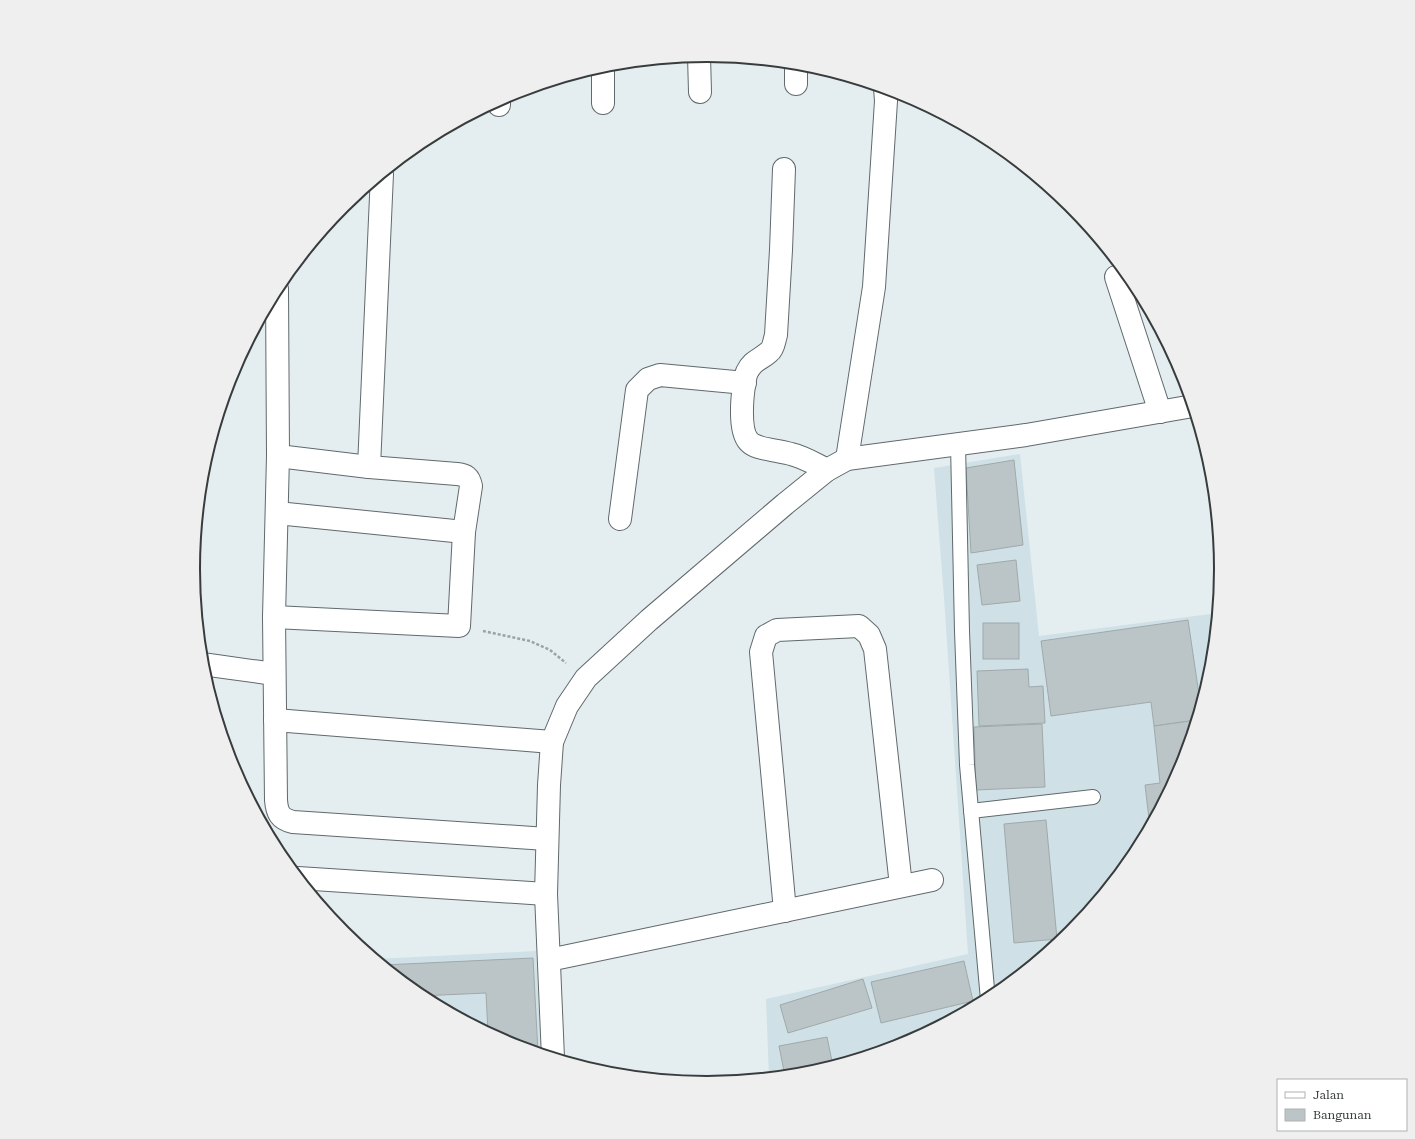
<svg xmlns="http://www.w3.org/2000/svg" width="1415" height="1139" font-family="'Roboto Serif',serif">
  <rect width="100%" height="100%" fill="#e4eef1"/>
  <g fill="#cfe1e6">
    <polygon points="1020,454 1039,636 1218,613 1212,670 1183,767 1135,856 1071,933 993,997 904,1045 808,1074 769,1078 766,999 968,954 944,598 934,468"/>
    <polygon points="536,951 541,1054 510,1045 421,997 375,959"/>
  </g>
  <g fill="#bbc5c7" stroke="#9fa9ab">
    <polygon points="1014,460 1023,545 971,553 966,468"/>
    <polygon points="1016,560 1020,601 982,605 977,565"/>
    <polygon points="1188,620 1201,708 1197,720 1154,726 1151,702 1051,716 1041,641"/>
    <rect x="983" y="623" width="36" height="36"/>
    <polygon points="1028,669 1029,687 1043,686 1045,723 979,726 977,671"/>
    <polygon points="1197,720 1183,767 1150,827 1145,785 1160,783 1154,726"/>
    <polygon points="1042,724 1045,787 976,790 974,727"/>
    <polygon points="1046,820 1057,939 1014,943 1004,824"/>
    <polygon points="533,958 538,1053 510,1045 488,1033 486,993 420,996 383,965"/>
    <polygon points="964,961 973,1001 881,1023 871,982"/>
    <polygon points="863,979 872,1008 788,1033 780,1005"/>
    <polygon points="827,1037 833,1066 808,1074 785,1076 779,1046"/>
  </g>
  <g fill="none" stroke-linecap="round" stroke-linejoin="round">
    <defs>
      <g id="service">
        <polyline points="958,444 962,631 967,765 988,1000"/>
        <polyline points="971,811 1093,797"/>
      </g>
      <g id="minor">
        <polyline points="699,56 700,92"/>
        <polyline points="603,66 603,103"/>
        <polyline points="796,84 796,64"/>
        <polyline points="499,100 499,105"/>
        <path d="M784 169 781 250 776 335C774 341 774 348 769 352 760 360 753 360 747 372 744 379 742 401 742 409 741 454 757 445 791 454 804 457 815 464 827 470"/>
        <polyline points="1116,277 1160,412"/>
        <path d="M277 289 278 456 274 617 276 800C277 813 280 819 293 822L547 839"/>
        <polyline points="847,459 874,287 886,101 885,88"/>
        <polyline points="369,467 382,174"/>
        <polyline points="277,513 464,532"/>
        <polyline points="620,519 637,390 648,379 660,375 745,383"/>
        <path d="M274 617 459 626 464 532 471 486C469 477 466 475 457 474L369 467 278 456"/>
        <polyline points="202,664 274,674"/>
        <polyline points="275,720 552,742"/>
        <polyline points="298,878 546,894"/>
        <polyline points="785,911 761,652 766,636 777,630 859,626 869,635 875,649 901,886"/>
        <polyline points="549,960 932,880"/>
      </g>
      <polyline id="tertiary" points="553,1058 546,894 549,785 552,742 567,706 586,678 649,620 785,504 827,470 847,459 1026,435 1193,406"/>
    </defs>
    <use href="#service" stroke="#60696b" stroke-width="16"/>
    <use href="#minor" stroke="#60696b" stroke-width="24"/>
    <use href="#tertiary" stroke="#60696b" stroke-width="24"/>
    <polyline stroke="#9ba2a4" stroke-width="2.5" stroke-dasharray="3 2" stroke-linecap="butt" points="483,631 530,641 550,650 566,663"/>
    <use href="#service" stroke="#fff" stroke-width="14"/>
    <use href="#minor" stroke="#fff" stroke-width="22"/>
    <use href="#tertiary" stroke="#fff" stroke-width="22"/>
  </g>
  <path d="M0 0H1415V1139H0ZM200 569a507 507 0 1 1 1014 0a507 507 0 1 1-1014 0Z" fill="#efefef" fill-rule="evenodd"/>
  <path fill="none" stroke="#383c3d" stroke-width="2" d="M200 569a507 507 0 1 1 1014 0a507 507 0 1 1-1014 0Z"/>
  <rect x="1277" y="1079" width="130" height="52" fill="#ffffff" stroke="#afb1b1"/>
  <rect x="1285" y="1092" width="20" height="6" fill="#ffffff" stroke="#afb1b1"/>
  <text x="1313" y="1099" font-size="12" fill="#383c3d">Jalan</text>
  <rect x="1285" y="1109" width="20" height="12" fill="#bbc5c7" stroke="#afb1b1"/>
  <text x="1313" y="1119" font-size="12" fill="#383c3d">Bangunan</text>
</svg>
